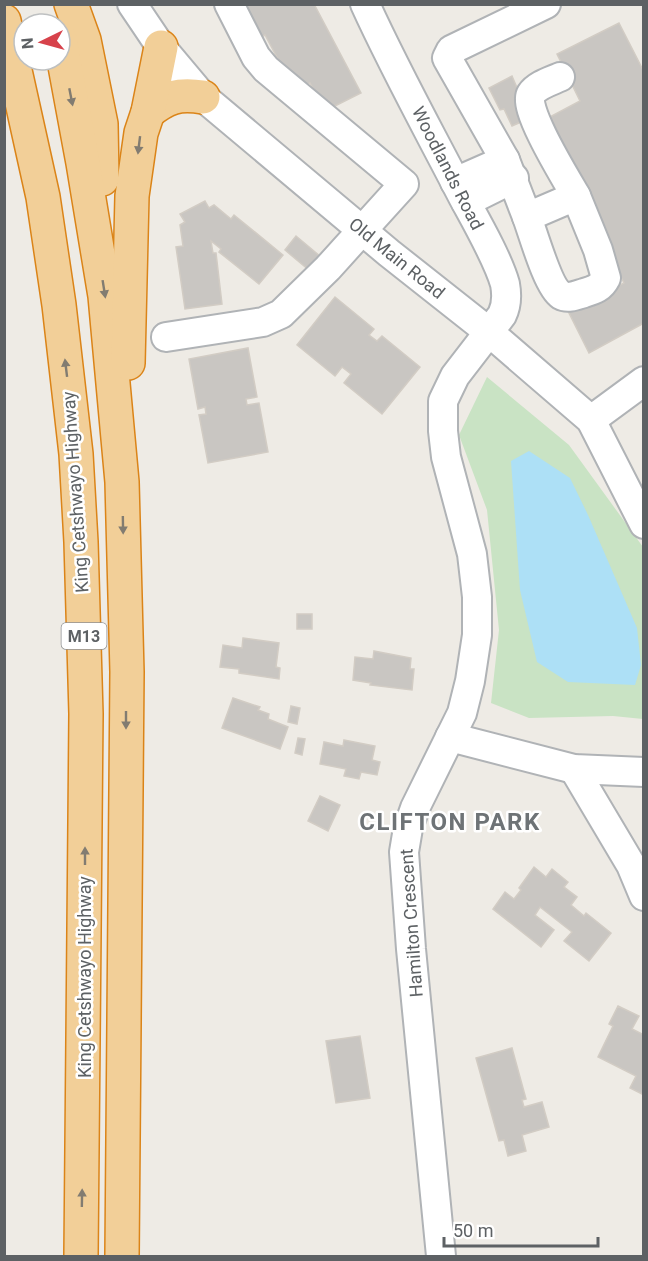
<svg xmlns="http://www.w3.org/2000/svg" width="648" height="1261" font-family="Roboto,sans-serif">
  <rect width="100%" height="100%" fill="#eeebe5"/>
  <polygon fill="#c9e3c4" points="487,377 569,445 643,547 643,719 613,716 529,718 491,703 499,630 487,510 459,435"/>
  <polygon fill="#ade0f6" points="529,451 570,478 588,515 637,628 641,665 635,685 568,682 537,662 520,590 511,461"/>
  <g fill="#c9c6c2" stroke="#d2ccc4" stroke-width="1.5">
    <polygon points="236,4 314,4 361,93 325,111 310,83 295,91 265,35 256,40"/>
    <polygon points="619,23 644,72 644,323 589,353 568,311 624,283 544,120 580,101 557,54"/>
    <polygon points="512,76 530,118 512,126 504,109 500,110 489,88"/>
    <polygon points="205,201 209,208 214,205 231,219 234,215 283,255 259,284 219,252 221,249 211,241 213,253 216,253 222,304 185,309 176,247 183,246 180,225 185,222 180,214"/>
    <polygon points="296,236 321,257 310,271 285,250"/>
    <polygon points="335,297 374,329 369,335 377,341 382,336 420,367 382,414 344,383 351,374 342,367 335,376 297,345"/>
    <polygon points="248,348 257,397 246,399 247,405 259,403 268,452 208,463 199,415 206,414 205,407 198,409 189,359"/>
    <rect x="297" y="614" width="15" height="15"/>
    <polygon points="243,638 279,643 276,667 280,668 279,679 239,673 239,669 220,667 223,645 242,648"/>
    <polygon points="374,651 411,658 410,669 414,669 412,690 370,685 371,683 353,680 355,657 373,659"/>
    <polygon points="233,698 260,707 258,710 269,714 268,719 288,727 280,749 222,728"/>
    <polygon points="291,706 300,708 297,724 288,722"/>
    <polygon points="298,738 305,739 302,755 295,753"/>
    <polygon points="344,740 375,746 372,760 380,762 377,775 361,772 359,779 344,776 346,769 320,764 324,742 343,746"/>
    <polygon points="320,796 340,805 328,831 308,821"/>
    <polygon points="534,867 546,877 552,869 568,882 564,887 577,897 571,905 584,916 586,913 611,933 589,961 564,941 572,932 540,907 535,915 554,930 541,947 493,909 505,892 514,899 521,890 519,888"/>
    <polygon points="618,1006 639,1016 632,1029 644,1035 644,1095 630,1088 636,1076 598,1057 613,1026 609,1024"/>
    <polygon points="360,1036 370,1098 336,1103 326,1041"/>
    <polygon points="512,1048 526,1099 522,1100 524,1107 542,1102 549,1127 522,1135 526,1151 508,1156 504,1140 499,1141 476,1058"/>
  </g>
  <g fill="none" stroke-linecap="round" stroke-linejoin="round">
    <defs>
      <g id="minor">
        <polyline points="132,4 161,47 203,97 389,253 489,332 591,420 644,524"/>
        <path d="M365 4C395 70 430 133 463 197 476 221 498 259 505 284 507 295 507 305 502 315L455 376 443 401V431L446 457 472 554 477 597V635L470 681 462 713 415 808 408 828 404 852 411 949 441 1256"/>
        <path d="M560 77C551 81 537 85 531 94 522 108 567 180 576 196"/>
        <polyline points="455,182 505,160"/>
        <path d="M576 196 598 250 606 278C601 288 594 290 584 293 577 295 568 299 561 295 548 287 533 233 527 217Z"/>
        <polyline points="466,202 514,178"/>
        <polyline points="527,217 505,160 447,58 451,50 546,4"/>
        <polyline points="166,337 263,322 281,314 328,268 404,184 266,69 256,57 229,4"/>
        <polyline points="591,420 644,381"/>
        <polyline points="450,737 574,769 644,772"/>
        <polyline points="574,769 631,865 644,896"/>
      </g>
      <g id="highway">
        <polyline points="71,4 84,40 101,124 102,179"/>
        <polyline points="4,21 43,197 59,305 76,454 81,542 86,714 81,1256"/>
        <polyline points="60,39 83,163 105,296 122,482 127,672 122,1256"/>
        <path d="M148 112C167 97 178 93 203 97"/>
        <polyline points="128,363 132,196 141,133 148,112 161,47"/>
      </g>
    </defs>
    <use href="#minor" stroke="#b0b3b6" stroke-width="32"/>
    <use href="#highway" stroke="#db8418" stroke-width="36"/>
    <use href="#minor" stroke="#fff" stroke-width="28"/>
    <use href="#highway" stroke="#f2cf98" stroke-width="33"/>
  </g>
  <defs><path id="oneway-solid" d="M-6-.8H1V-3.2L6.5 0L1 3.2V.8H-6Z" transform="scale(1.5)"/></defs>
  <g fill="#827c71">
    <use href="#oneway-solid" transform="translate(71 97) rotate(79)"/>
    <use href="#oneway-solid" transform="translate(139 145) rotate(97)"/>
    <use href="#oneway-solid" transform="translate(104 289) rotate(81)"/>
    <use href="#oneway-solid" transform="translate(66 368) rotate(-97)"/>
    <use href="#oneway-solid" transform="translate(123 525) rotate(89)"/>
    <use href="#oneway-solid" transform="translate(126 720) rotate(90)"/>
    <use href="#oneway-solid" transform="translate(85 856) rotate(-90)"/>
    <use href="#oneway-solid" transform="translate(82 1198) rotate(-89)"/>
  </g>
  <g text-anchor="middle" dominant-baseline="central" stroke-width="5" stroke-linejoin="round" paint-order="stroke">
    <rect fill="#fff" stroke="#8e9092" stroke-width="1.5" x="61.5" y="623" width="45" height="26" rx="4.5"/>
    <g font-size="16" font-weight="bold" fill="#5d6164">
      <text x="84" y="636">M13</text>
    </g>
    <g font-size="18" fill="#5d6164" stroke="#fff">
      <text transform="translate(448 168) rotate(63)">Woodlands Road</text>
      <text transform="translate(397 258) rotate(39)">Old Main Road</text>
      <text transform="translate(75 492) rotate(-94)">King Cetshwayo Highway</text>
      <text transform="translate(411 923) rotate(-94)">Hamilton Crescent</text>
      <text transform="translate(84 977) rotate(-90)">King Cetshwayo Highway</text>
    </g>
    <g font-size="24" font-weight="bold" letter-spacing="1.5" fill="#6e7376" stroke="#fff">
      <text x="450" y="822">CLIFTON PARK</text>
    </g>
  </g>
  <rect width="648" height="1261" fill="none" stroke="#5d6164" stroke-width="12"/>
  <g transform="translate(42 42) rotate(265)"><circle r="28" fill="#ffffff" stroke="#bec0c1" stroke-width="1.5"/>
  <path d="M0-4.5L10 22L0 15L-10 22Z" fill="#d7424b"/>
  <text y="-9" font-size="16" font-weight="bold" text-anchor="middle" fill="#5d6164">N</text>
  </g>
  <path d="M444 1237v9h154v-9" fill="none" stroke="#5d6164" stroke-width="3"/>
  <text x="453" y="1237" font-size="18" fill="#5d6164" stroke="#ffffff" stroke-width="4.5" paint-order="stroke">50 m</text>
</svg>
